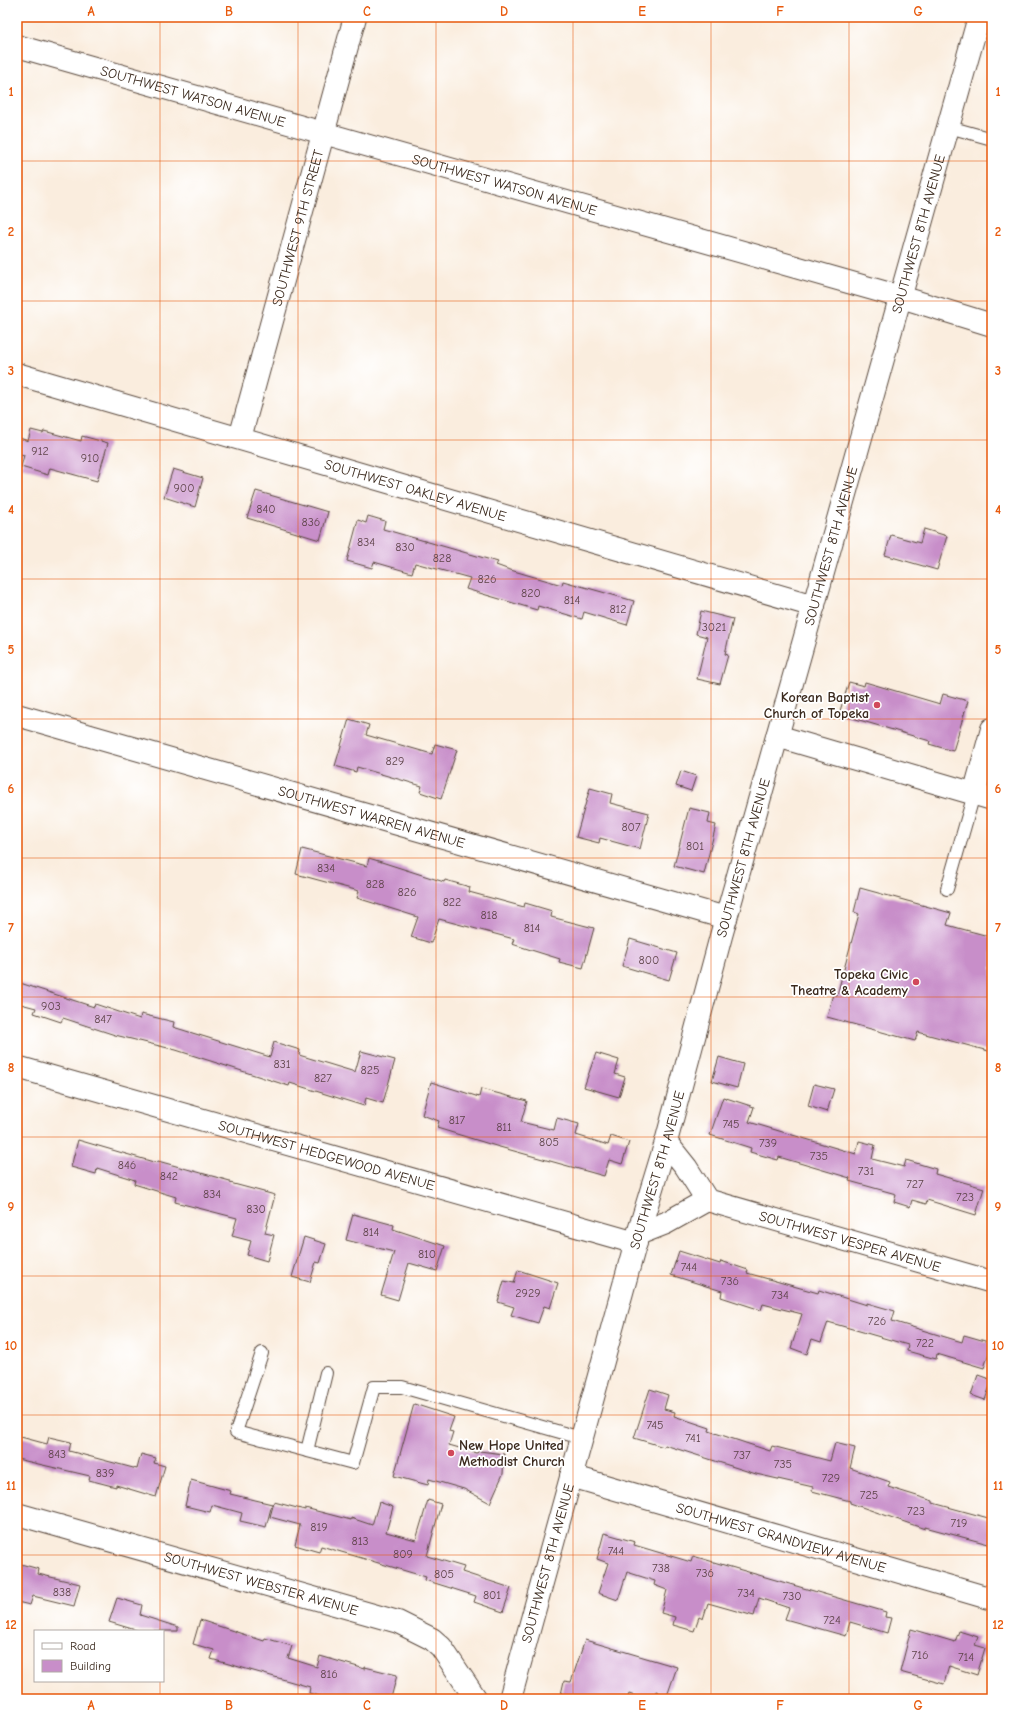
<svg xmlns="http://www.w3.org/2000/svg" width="1009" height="1716" font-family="'Comic Neue',sans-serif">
  <rect width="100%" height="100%" fill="#fff"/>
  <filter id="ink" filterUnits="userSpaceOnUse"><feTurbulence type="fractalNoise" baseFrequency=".025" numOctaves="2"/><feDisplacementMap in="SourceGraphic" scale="8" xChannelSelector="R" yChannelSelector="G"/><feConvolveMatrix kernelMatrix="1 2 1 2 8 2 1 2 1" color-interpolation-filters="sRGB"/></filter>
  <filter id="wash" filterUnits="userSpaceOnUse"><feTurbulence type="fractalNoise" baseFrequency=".012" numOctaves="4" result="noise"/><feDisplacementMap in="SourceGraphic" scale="16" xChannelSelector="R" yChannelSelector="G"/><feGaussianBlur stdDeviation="0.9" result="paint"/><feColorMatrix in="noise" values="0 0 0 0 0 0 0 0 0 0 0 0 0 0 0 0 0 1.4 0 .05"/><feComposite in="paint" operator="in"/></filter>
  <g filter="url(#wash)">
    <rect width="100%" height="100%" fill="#faedde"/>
    <g id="blocks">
      <g fill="#c88ec9">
        <polygon points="31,430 43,433 44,431 81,441 82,436 108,443 97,481 50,468 48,475 21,467 24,455 17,453 17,437 28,441"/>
        <polygon points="173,469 203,478 195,507 164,497"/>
        <polygon points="256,491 328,512 320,540 247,518"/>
        <polygon points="368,516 385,521 383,529 498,562 496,565 507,569 562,585 563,581 634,601 627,625 584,612 582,619 538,606 537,610 466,589 470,578 415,563 412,573 374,562 372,568 347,561 358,520 366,523"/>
        <polygon points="924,529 947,536 937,570 885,555 891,535 920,543"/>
        <polygon points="701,611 733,619 725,654 728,655 720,684 697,679 707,637 696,634"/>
        <polygon points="849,682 864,686 865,682 940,704 943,694 968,701 953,751 929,744 930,741 839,714"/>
        <polygon points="349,719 369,725 366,735 432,754 435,744 457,750 441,799 420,792 422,786 357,767 356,772 335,766"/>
        <polygon points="681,771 696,776 691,791 676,786"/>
        <polygon points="590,788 612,794 610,803 649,813 640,849 600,838 599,843 576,837"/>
        <polygon points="689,808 710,813 708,823 716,825 704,874 674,866"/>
        <polygon points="302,849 367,866 369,858 444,882 445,880 470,887 469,892 524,907 525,903 552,911 551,917 594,928 583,968 559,962 560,959 512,944 514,939 439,919 431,943 411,937 418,917 357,898 359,891 296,874"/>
        <polygon points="860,888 951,913 947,925 992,937 992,1052 918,1032 915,1041 827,1017 833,994 837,995 859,914 854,912"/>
        <polygon points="630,939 677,953 669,980 622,966"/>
        <polygon points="17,982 94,1007 95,1004 140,1019 141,1014 174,1022 173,1027 270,1057 274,1042 300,1050 299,1055 355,1072 361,1051 395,1060 383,1103 366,1098 364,1106 290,1083 289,1086 176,1050 115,1035 63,1018 61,1022 34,1013 36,1008 17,1003"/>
        <polygon points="596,1053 619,1060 615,1074 625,1077 619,1097 584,1087"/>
        <polygon points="719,1057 743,1064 737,1088 712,1081"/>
        <polygon points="431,1082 479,1097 481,1089 527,1101 521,1122 554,1130 557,1118 579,1124 576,1135 608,1145 611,1136 629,1142 622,1164 609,1160 604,1176 496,1146 437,1128 439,1121 422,1115"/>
        <polygon points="814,1084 834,1089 827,1112 808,1106"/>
        <polygon points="723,1097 754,1107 749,1122 856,1154 859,1141 875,1145 872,1159 904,1167 906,1160 936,1169 935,1174 984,1188 976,1215 927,1200 926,1204 912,1200 910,1207 894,1202 896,1194 849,1181 850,1178 779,1157 778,1160 750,1152 751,1148 710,1135"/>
        <polygon points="78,1140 157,1163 158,1161 230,1181 230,1183 275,1195 265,1233 274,1235 267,1261 247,1255 251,1241 232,1236 237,1218 175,1202 176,1197 134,1184 135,1180 97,1168 96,1174 71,1167"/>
        <polygon points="353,1214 394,1225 393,1229 445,1246 437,1271 409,1263 398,1300 381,1295 394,1252 346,1240"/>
        <polygon points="304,1237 326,1244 320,1263 316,1262 310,1282 292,1277"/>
        <polygon points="679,1251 720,1264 721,1261 748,1270 747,1273 818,1293 819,1290 867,1305 867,1303 895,1311 892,1321 962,1342 964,1335 992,1343 984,1368 937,1354 936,1359 907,1351 908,1345 828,1322 821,1342 812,1339 807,1354 791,1348 802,1314 763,1304 761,1310 721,1297 722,1291 671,1275"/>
        <polygon points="518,1270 558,1283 550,1308 544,1306 538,1323 511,1315 514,1307 498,1302 504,1281 514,1283"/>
        <polygon points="978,1375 992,1380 985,1400 971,1395"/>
        <polygon points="650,1389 668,1395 664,1409 675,1412 674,1416 710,1428 709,1431 770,1451 772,1446 830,1461 835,1443 855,1448 850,1468 890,1482 888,1487 933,1501 933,1503 992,1519 992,1545 925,1527 925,1529 850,1503 850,1501 812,1491 813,1487 756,1474 665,1445 664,1447 634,1438"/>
        <polygon points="414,1404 454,1417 449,1431 453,1432 449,1445 477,1453 479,1451 504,1454 503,1474 490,1503 464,1489 429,1479 428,1485 394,1476"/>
        <polygon points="17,1436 47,1444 49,1437 71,1442 69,1451 137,1469 141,1454 156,1458 154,1463 165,1466 156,1497 116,1485 116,1487 89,1480 90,1476 17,1459"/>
        <polygon points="191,1480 231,1491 230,1494 272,1504 266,1527 240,1521 242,1513 212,1505 210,1512 185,1506"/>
        <polygon points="428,1500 441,1504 427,1556 464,1567 462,1572 511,1588 503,1612 474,1602 476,1596 425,1580 426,1577 321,1546 319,1552 295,1545 300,1525 270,1517 274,1502 305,1510 305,1508 351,1520 351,1518 372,1525 379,1502 393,1507 386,1532 416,1540"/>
        <polygon points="604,1533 635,1542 634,1545 691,1562 693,1556 886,1612 885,1617 891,1618 887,1633 850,1622 846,1636 785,1619 789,1608 759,1598 754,1616 708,1603 703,1619 699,1617 694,1631 673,1625 675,1617 661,1613 667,1590 654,1585 655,1581 627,1572 618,1600 598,1593 608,1563 597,1559"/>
        <polygon points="17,1563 39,1569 38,1574 80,1584 74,1606 33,1596 30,1605 17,1602"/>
        <polygon points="117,1598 142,1605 140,1615 178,1627 178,1631 139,1631 109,1622"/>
        <polygon points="200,1620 264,1641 265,1638 292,1646 288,1658 317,1667 320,1656 365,1669 365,1667 397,1675 391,1698 380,1695 378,1699 330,1699 309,1693 310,1687 211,1659 214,1650 193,1644"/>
        <polygon points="911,1629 955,1642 959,1631 978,1637 975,1645 985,1648 977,1675 949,1666 944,1684 900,1672"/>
        <polygon points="585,1640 677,1667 667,1696 656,1691 654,1699 644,1699 629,1694 627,1699 560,1699 564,1681 571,1682"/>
      </g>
    </g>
  </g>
  <g filter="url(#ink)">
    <use href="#blocks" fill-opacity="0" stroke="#58473b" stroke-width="1"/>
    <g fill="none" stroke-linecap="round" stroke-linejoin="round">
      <defs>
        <g id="service">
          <polyline points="949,127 992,139"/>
          <polyline points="947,889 974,794"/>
          <polyline points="262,1353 236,1432 353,1463 374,1387 402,1387 581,1438"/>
          <polyline points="307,1451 326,1373"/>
        </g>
        <g id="minor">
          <path id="s1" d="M17 46 901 297 992 325"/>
          <path id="s2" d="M240 438 355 17"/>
          <path id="s3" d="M17 715 726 918"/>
          <polyline points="777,736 992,799"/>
          <polyline points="974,794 992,729"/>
          <path id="s4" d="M17 1067 636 1243"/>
          <path id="s5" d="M666 1142 686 1167 707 1200 992 1282"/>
          <polyline points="638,1234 666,1223 707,1200"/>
          <path id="s6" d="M571 1476 992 1599"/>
          <path id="s7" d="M17 1514 398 1622 432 1639 441 1647 476 1699"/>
        </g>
        <g id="tertiary">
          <path id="s8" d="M17 374C283 450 548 530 814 606"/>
          <path id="s9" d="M510 1699 638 1234 666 1142 721 936 979 17"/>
        </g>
      </defs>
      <use href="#service" stroke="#58473b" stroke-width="14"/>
      <use href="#minor" stroke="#58473b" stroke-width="24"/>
      <use href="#tertiary" stroke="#58473b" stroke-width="24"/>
      <use href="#service" stroke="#fff" stroke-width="12"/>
      <use href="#minor" stroke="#fff" stroke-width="22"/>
      <use href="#tertiary" stroke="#fff" stroke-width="22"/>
    </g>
  </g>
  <path fill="none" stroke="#e8590c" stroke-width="1" stroke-opacity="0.55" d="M160 17V1631M298 17V1699M436 17V1699M573 17V1699M711 17V1699M849 17V1699M17 161H992M17 301H992M17 440H992M17 579H992M17 719H992M17 858H992M17 997H992M17 1137H992M17 1276H992M17 1415H992M17 1555H992M160 1681V1699"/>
  <g fill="#d1495b" stroke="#fff" stroke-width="1.5">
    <circle cx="877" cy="705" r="4"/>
    <circle cx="916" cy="982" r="4"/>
    <circle cx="451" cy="1453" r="4"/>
  </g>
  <g text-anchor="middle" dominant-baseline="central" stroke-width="3.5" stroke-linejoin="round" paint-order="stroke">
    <g font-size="12" fill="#5e4349">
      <text x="40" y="451">912</text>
      <text x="90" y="458">910</text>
      <text x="184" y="488">900</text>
      <text x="266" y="509">840</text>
      <text x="311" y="522">836</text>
      <text x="366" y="542">834</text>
      <text x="405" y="547">830</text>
      <text x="442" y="558">828</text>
      <text x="487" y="579">826</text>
      <text x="531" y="593">820</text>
      <text x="572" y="600">814</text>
      <text x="618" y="609">812</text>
      <text x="714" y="627">3021</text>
      <text x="395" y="761">829</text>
      <text x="631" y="827">807</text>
      <text x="695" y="846">801</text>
      <text x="326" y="868">834</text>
      <text x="375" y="884">828</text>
      <text x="407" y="892">826</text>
      <text x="452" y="902">822</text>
      <text x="489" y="915">818</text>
      <text x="532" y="928">814</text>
      <text x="649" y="960">800</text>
      <text x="51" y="1006">903</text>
      <text x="103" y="1019">847</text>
      <text x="282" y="1064">831</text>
      <text x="370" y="1070">825</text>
      <text x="323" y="1078">827</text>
      <text x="457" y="1120">817</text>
      <text x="731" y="1124">745</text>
      <text x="504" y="1127">811</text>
      <text x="549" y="1142">805</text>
      <text x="768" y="1143">739</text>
      <text x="819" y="1156">735</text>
      <text x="127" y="1165">846</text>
      <text x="866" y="1171">731</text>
      <text x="169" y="1176">842</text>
      <text x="915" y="1184">727</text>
      <text x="212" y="1194">834</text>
      <text x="965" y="1197">723</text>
      <text x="256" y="1209">830</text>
      <text x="371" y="1232">814</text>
      <text x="427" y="1254">810</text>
      <text x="689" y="1267">744</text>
      <text x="730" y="1281">736</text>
      <text x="528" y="1293">2929</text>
      <text x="780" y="1295">734</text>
      <text x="877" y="1321">726</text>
      <text x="925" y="1343">722</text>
      <text x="655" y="1425">745</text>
      <text x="693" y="1438">741</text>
      <text x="57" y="1454">843</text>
      <text x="742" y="1455">737</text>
      <text x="783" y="1464">735</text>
      <text x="105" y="1473">839</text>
      <text x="831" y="1478">729</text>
      <text x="869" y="1495">725</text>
      <text x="916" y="1511">723</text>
      <text x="959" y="1523">719</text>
      <text x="319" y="1527">819</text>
      <text x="360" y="1541">813</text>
      <text x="616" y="1551">744</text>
      <text x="403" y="1554">809</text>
      <text x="661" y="1568">738</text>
      <text x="705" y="1573">736</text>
      <text x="444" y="1574">805</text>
      <text x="62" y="1592">838</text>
      <text x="746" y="1593">734</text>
      <text x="492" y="1595">801</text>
      <text x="792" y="1596">730</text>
      <text x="832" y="1620">724</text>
      <text x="920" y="1655">716</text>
      <text x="966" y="1657">714</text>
      <text x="329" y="1674">816</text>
    </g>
    <g font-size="14" fill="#3b2a1e" stroke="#fff">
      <text stroke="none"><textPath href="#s1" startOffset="183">SOUTHWEST WATSON AVENUE</textPath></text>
      <text stroke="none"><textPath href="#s1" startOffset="507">SOUTHWEST WATSON AVENUE</textPath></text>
      <text stroke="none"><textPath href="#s2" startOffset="218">SOUTHWEST 9TH STREET</textPath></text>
      <text stroke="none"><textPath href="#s9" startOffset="1521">SOUTHWEST 8TH AVENUE</textPath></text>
      <text stroke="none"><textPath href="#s8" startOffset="415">SOUTHWEST OAKLEY AVENUE</textPath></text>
      <text stroke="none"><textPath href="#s9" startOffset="1197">SOUTHWEST 8TH AVENUE</textPath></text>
      <text stroke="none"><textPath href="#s3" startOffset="369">SOUTHWEST WARREN AVENUE</textPath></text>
      <text stroke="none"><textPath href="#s9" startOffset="873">SOUTHWEST 8TH AVENUE</textPath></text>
      <text stroke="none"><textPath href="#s4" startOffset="322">SOUTHWEST HEDGEWOOD AVENUE</textPath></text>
      <text stroke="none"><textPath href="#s9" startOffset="549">SOUTHWEST 8TH AVENUE</textPath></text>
      <text stroke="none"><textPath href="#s5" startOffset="220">SOUTHWEST VESPER AVENUE</textPath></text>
      <text stroke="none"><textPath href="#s6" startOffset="219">SOUTHWEST GRANDVIEW AVENUE</textPath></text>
      <text stroke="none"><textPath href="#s9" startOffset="141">SOUTHWEST 8TH AVENUE</textPath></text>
      <text stroke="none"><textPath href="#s7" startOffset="254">SOUTHWEST WEBSTER AVENUE</textPath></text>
    </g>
    <g font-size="14" font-weight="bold" fill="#3b2a1e" stroke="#fff" text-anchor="end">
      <text x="869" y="697">Korean Baptist<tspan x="869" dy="16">Church of Topeka</tspan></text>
      <text x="908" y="974">Topeka Civic<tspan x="908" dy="16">Theatre &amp; Academy</tspan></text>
      <text x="459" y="1445" text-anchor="start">New Hope United<tspan x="459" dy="16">Methodist Church</tspan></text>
    </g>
  </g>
  <rect width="1009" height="1716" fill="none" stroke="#fff" stroke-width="44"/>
  <rect x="34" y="1630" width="130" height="52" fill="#ffffff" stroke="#b1aaa5"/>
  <rect x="42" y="1643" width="20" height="6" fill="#ffffff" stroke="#b1aaa5"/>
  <text x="70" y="1650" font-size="12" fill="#3b2a1e">Road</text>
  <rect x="42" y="1660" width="20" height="12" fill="#c88ec9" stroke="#b1aaa5"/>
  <text x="70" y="1670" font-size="12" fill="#3b2a1e">Building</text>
  <rect x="22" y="22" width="965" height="1672" fill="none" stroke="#e8590c" stroke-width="1.5"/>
  <g font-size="13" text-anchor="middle" font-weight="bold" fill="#e8590c">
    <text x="91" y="16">A</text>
    <text x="229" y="16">B</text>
    <text x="367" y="16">C</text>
    <text x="504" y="16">D</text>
    <text x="642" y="16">E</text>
    <text x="780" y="16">F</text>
    <text x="918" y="16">G</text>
    <text x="11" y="96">1</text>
    <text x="998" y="96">1</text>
    <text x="11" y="236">2</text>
    <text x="998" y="236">2</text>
    <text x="11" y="375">3</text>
    <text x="998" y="375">3</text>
    <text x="11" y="514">4</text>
    <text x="998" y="514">4</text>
    <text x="11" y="654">5</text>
    <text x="998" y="654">5</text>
    <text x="11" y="793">6</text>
    <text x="998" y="793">6</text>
    <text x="11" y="932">7</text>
    <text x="998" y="932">7</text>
    <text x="11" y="1072">8</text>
    <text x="998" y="1072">8</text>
    <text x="11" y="1211">9</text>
    <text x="998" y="1211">9</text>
    <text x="11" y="1350">10</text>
    <text x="998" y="1350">10</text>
    <text x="11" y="1490">11</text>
    <text x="998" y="1490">11</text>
    <text x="11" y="1629">12</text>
    <text x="998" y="1629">12</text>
    <text x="91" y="1710">A</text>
    <text x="229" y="1710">B</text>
    <text x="367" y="1710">C</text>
    <text x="504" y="1710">D</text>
    <text x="642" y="1710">E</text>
    <text x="780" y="1710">F</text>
    <text x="918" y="1710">G</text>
  </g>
</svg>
